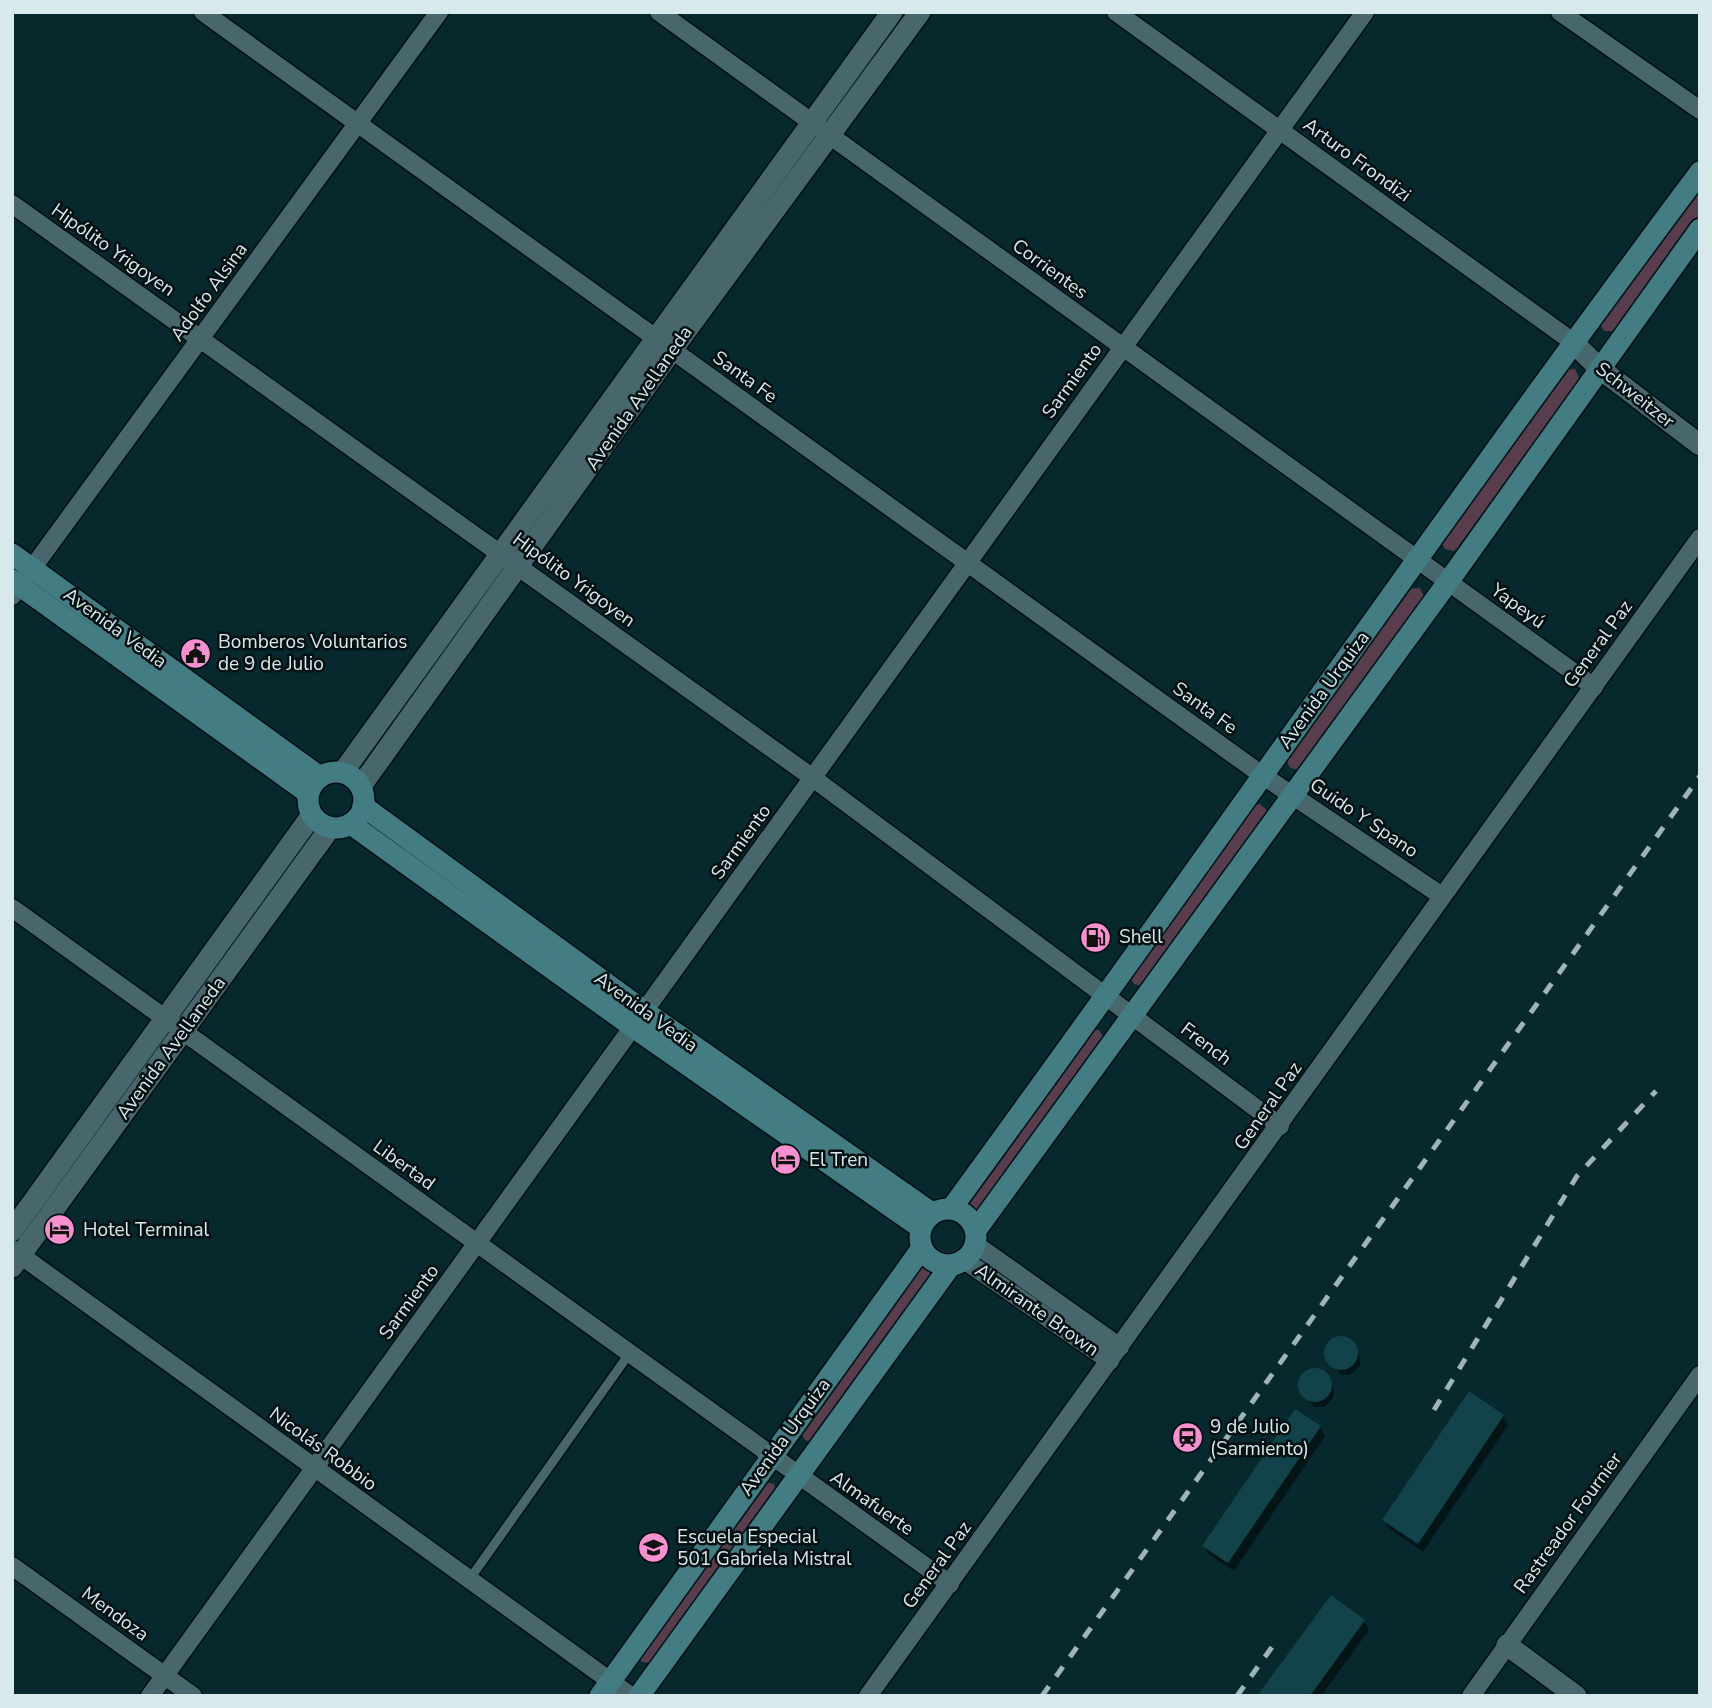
<svg xmlns="http://www.w3.org/2000/svg" width="1712" height="1708" font-family="'Nunito Sans',sans-serif">
  <rect width="100%" height="100%" fill="#07282c"/>
  <g fill="#583d4d">
    <polygon points="1700,185 1700,216 1615,331 1604,331 1600,324"/>
    <polygon points="1575,369 1580,380 1458,547 1454,551 1445,549 1441,541 1565,370"/>
    <polygon points="1420,588 1425,599 1299,770 1290,768 1286,760 1288,755 1411,589"/>
    <polygon points="1260,804 1269,812 1142,986 1134,984 1130,977 1254,805"/>
    <polygon points="1093,1030 1099,1030 1104,1038 978,1212 969,1211 965,1203"/>
    <polygon points="932,1260 939,1265 811,1442 805,1440 801,1433 925,1261"/>
    <polygon points="765,1482 774,1484 776,1490 650,1663 642,1662 638,1657"/>
  </g>
  <g fill="#0007">
    <polygon points="1337,1338 1346,1338 1360,1356 1360,1366 1352,1374 1342,1375 1329,1363 1327,1348"/>
    <polygon points="1310,1371 1320,1371 1334,1388 1333,1398 1326,1406 1315,1407 1302,1395 1300,1380"/>
    <polygon points="1503,1416 1508,1425 1423,1552 1390,1529 1384,1520"/>
    <polygon points="1320,1427 1325,1436 1234,1571 1209,1555 1204,1546"/>
    <polygon points="1364,1621 1369,1630 1321,1696 1259,1696"/>
  </g>
  <g fill="#12434a">
    <circle cx="1341" cy="1353" r="17"/>
    <circle cx="1315" cy="1385" r="17"/>
    <polygon points="1469,1391 1504,1415 1418,1544 1382,1520"/>
    <polygon points="1295,1409 1321,1426 1228,1563 1202,1546"/>
    <polygon points="1331,1595 1365,1620 1310,1696 1257,1696"/>
  </g>
  <g fill="none" stroke-linecap="round" stroke-linejoin="round">
    <defs>
      <polyline id="service" points="469,1580 629,1354"/>
      <g id="minor">
        <polyline points="203,12 1262,775 1442,896"/>
        <polyline points="659,12 1594,687"/>
        <polyline points="1116,12 1573,342"/>
        <polyline points="1560,12 1700,110"/>
        <polyline points="12,204 813,778 1280,1126"/>
        <polyline points="12,596 439,12"/>
        <polyline points="12,908 950,1584"/>
        <polyline points="975,1244 1120,1347"/>
        <polyline points="12,1249 631,1696"/>
        <polyline points="964,1260 1110,1361"/>
        <polyline points="12,1566 193,1696"/>
        <polyline points="150,1696 1365,12"/>
        <polyline points="868,1696 1700,538"/>
        <polyline points="1471,1696 1700,1375"/>
      </g>
      <g id="tertiary">
        <polyline points="1573,342 1599,368 1700,445"/>
        <polyline points="343,772 892,12"/>
        <polyline points="361,786 672,350 920,12"/>
        <polyline points="12,1231 312,815"/>
        <polyline points="12,1267 330,828"/>
        <polyline points="1507,1645 1576,1696"/>
      </g>
      <g id="secondary">
        <polyline points="12,554 320,777"/>
        <polyline points="12,580 308,793"/>
        <circle cx="336" cy="800" r="28"/>
        <polyline points="363,806 644,1011 932,1213"/>
        <polyline points="351,824 633,1027 921,1228"/>
        <circle cx="948" cy="1237" r="28"/>
        <path d="M951 1209C1203 865 1444 514 1700 172"/>
        <polyline points="976,1230 1448,582 1700,229"/>
        <polyline points="600,1696 922,1248"/>
        <polyline points="639,1696 951,1265"/>
      </g>
    </defs>
    <use href="#service" stroke="#001013" stroke-width="12"/>
    <use href="#minor" stroke="#001013" stroke-width="21"/>
    <use href="#tertiary" stroke="#001013" stroke-width="24"/>
    <use href="#secondary" stroke="#001013" stroke-width="24"/>
    <use href="#service" stroke="#47676c" stroke-width="9"/>
    <use href="#minor" stroke="#47676c" stroke-width="18"/>
    <use href="#tertiary" stroke="#47676c" stroke-width="21"/>
    <use href="#secondary" stroke="#447c84" stroke-width="21"/>
    <g stroke="#9eb4b7" stroke-width="5" stroke-dasharray="12 12" stroke-linecap="butt">
      <polyline points="1434,1410 1577,1176 1656,1091"/>
      <polyline points="1042,1696 1700,776"/>
      <polyline points="1237,1696 1277,1640"/>
    </g>
  </g>
  <defs>
    <symbol id="civic-disc" viewBox="-11 -11 22 22"><circle r="9.5" fill="#f690cf" stroke="#030f11"/><path d="M-.6-6.5H3V-4.5H.6V-3L4-1V1h2V6H-6V1h2V-1L-.6-3ZM-1.2 2.5V6h2.4V2.5Z" fill="#111"/></symbol>
    <symbol id="fuel-disc" viewBox="-11 -11 22 22"><circle r="9.5" fill="#f690cf" stroke="#030f11"/><path d="M-5.5-6h7V0h2V4h1.3V-2.5L3-4.5l.8-.8L6-3V5H2.5V1h-1V6h-7ZM-4.2-4.7v3.2H.2V-4.7Z" fill="#111"/></symbol>
    <symbol id="hotel-disc" viewBox="-11 -11 22 22"><circle r="9.5" fill="#f690cf" stroke="#030f11"/><path d="M-6-4.5h1.5V1H6V5H4.5V3h-9V5H-6ZM-4 0a1.8 1.8 0 1 1 3.6 0ZM.5 0V-2.5h3Q6-2.5 6 0Z" fill="#111"/></symbol>
    <symbol id="station-disc" viewBox="-11 -11 22 22"><circle r="9.5" fill="#f690cf" stroke="#030f11"/><path d="M-3-6H3Q5-6 5-4V2Q5 4 3 4L4.5 6H3L1.5 4h-3L-3 6H-4.5L-3 4Q-5 4-5 2V-4Q-5-6-3-6ZM-3.5-4v3h7v-3ZM-3.5 1v1.5H-2V1ZM2 1v1.5H3.5V1Z" fill="#111"/></symbol>
    <symbol id="school-disc" viewBox="-11 -11 22 22"><circle r="9.5" fill="#f690cf" stroke="#030f11"/><path d="M0-5L7-2L0 1L-7-2ZM-4 1L0 2.5L4 1V4Q0 6-4 4Z" fill="#111"/></symbol>
  </defs>
  <g fill-rule="evenodd">
    <use href="#civic-disc" x="178" y="636" width="35" height="35"/>
    <use href="#fuel-disc" x="1078" y="920" width="35" height="35"/>
    <use href="#hotel-disc" x="768" y="1142" width="35" height="35"/>
    <use href="#hotel-disc" x="42" y="1212" width="35" height="35"/>
    <use href="#station-disc" x="1170" y="1420" width="35" height="35"/>
    <use href="#school-disc" x="636" y="1530" width="35" height="35"/>
  </g>
  <g text-anchor="middle" dominant-baseline="central" stroke-width="5" stroke-linejoin="round" paint-order="stroke">
    <g font-size="19" fill="#d8e9ec" stroke="#030f11">
      <text transform="translate(1357 160) rotate(36)">Arturo Frondizi</text>
      <text transform="translate(113 250) rotate(35)">Hipólito Yrigoyen</text>
      <text transform="translate(1050 269) rotate(36)">Corrientes</text>
      <text transform="translate(209 292) rotate(-54)">Adolfo Alsina</text>
      <text transform="translate(745 377) rotate(36)">Santa Fe</text>
      <text transform="translate(1072 381) rotate(-54)">Sarmiento</text>
      <text transform="translate(1635 395) rotate(38)">Schweitzer</text>
      <text transform="translate(639 398) rotate(-55)">Avenida Avellaneda</text>
      <text transform="translate(574 580) rotate(36)">Hipólito Yrigoyen</text>
      <text transform="translate(1518 606) rotate(36)">Yapeyú</text>
      <text transform="translate(115 628) rotate(36)">Avenida Vedia</text>
      <text transform="translate(1598 644) rotate(-54)">General Paz</text>
      <text transform="translate(1324 690) rotate(-54)">Avenida Urquiza</text>
      <text transform="translate(1205 708) rotate(36)">Santa Fe</text>
      <text transform="translate(1364 818) rotate(34)">Guido Y Spano</text>
      <text transform="translate(741 842) rotate(-54)">Sarmiento</text>
      <text transform="translate(646 1012) rotate(36)">Avenida Vedia</text>
      <text transform="translate(1206 1044) rotate(37)">French</text>
      <text transform="translate(171 1048) rotate(-54)">Avenida Avellaneda</text>
      <text transform="translate(1268 1106) rotate(-55)">General Paz</text>
      <text transform="translate(404 1165) rotate(36)">Libertad</text>
      <text transform="translate(409 1302) rotate(-54)">Sarmiento</text>
      <text transform="translate(1037 1310) rotate(35)">Almirante Brown</text>
      <text transform="translate(785 1437) rotate(-54)">Avenida Urquiza</text>
      <text transform="translate(323 1449) rotate(36)">Nicolás Robbio</text>
      <text transform="translate(872 1503) rotate(35)">Almafuerte</text>
      <text transform="translate(1568 1523) rotate(-54)">Rastreador Fournier</text>
      <text transform="translate(937 1565) rotate(-54)">General Paz</text>
      <text transform="translate(115 1614) rotate(36)">Mendoza</text>
    </g>
    <g font-size="19" fill="#d8e9ec" stroke="#030f11" text-anchor="start">
      <text x="218" y="642">Bomberos Voluntarios<tspan x="218" dy="22">de 9 de Julio</tspan></text>
      <text x="1119" y="937">Shell</text>
      <text x="809" y="1160">El Tren</text>
      <text x="83" y="1230">Hotel Terminal</text>
      <text x="1210" y="1427">9 de Julio<tspan x="1210" dy="22">(Sarmiento)</tspan></text>
      <text x="677" y="1537">Escuela Especial<tspan x="677" dy="22">501 Gabriela Mistral</tspan></text>
    </g>
  </g>
  <rect width="1712" height="1708" fill="none" stroke="#d8e9ec" stroke-width="28"/>
</svg>
